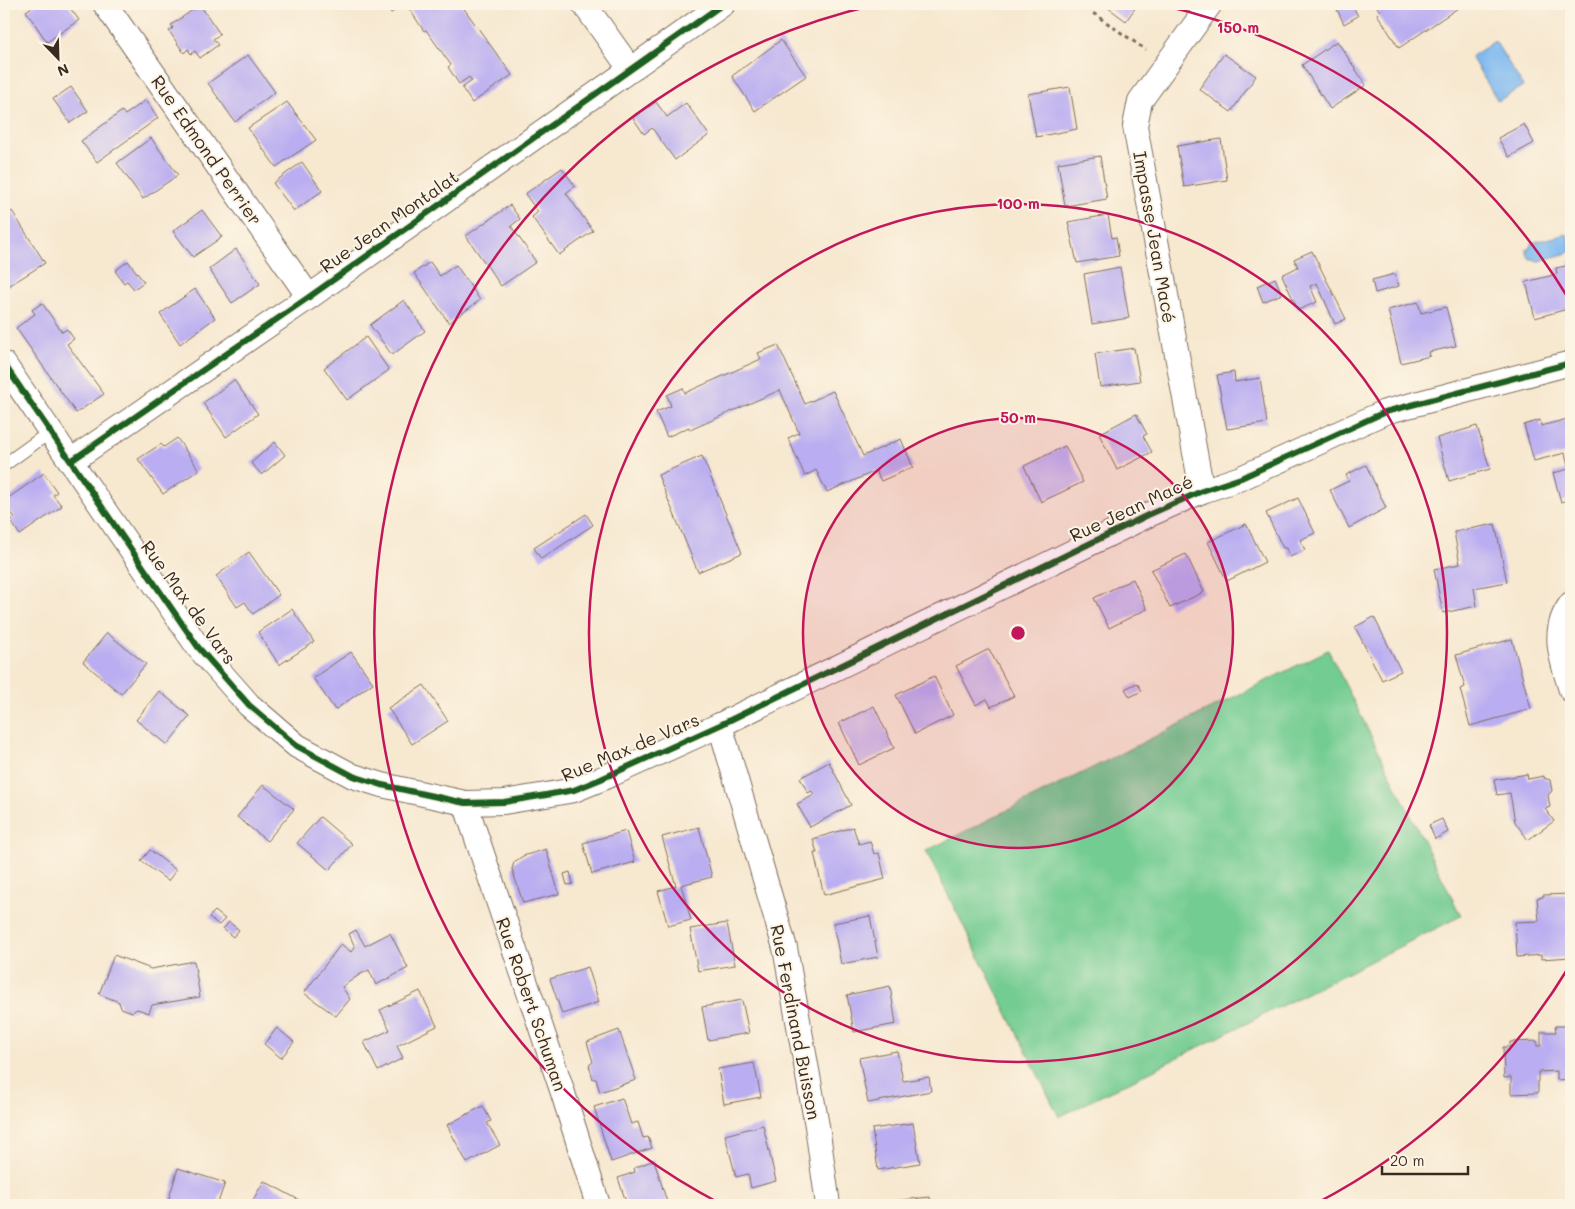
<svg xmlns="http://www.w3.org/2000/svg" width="1575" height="1209" font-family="Mali,sans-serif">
  <rect width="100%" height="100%" fill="#fcf5e5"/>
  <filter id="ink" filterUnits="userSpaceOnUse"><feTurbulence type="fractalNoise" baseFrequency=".02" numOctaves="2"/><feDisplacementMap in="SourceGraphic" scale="10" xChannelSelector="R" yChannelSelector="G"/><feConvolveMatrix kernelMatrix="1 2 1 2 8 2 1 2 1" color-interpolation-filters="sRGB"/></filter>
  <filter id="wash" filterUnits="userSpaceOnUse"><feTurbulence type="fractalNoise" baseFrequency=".0096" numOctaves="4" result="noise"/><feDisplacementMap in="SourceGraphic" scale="20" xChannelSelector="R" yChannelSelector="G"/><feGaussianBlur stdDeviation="1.12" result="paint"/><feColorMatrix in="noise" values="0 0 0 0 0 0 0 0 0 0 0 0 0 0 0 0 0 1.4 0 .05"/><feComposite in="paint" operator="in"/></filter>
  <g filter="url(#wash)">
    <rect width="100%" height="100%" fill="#f7e8d0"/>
    <polygon fill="#73cc92" stroke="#577b58" points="1328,650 1461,916 1059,1117 926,851"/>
    <g fill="#7fb9f0" stroke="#5d7287">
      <polygon points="1495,41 1523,86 1498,101 1471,57"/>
      <polygon points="1567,234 1571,252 1536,262 1535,259 1530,259 1527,253 1527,249 1531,246 1531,243"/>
    </g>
    <g id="blocks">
      <g fill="#baadf1">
        <polygon points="36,4 67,4 79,20 47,42 26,11"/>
        <polygon points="384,4 405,4 391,13"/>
        <polygon points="406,4 457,4 459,7 462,6 512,75 472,103 462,88 472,81 469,77 459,84 448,67 451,65 426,30 424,31"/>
        <polygon points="1103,4 1138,4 1126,21"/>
        <polygon points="1339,4 1352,4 1358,16 1344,24 1335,5"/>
        <polygon points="1375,4 1464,4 1399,48 1377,14 1380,11"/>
        <polygon points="200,5 220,34 213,39 218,45 200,58 195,51 191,54 188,49 184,53 169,31 173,28 171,25"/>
        <polygon points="781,40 806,76 755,111 732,76"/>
        <polygon points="1337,41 1366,85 1330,109 1302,65"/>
        <polygon points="1224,54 1256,76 1231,112 1199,89"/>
        <polygon points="248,55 275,92 235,122 208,83"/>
        <polygon points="71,87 88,111 70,123 53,99"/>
        <polygon points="1070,87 1077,129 1036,137 1028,94"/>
        <polygon points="146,100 158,118 97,162 81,141 122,111 125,115"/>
        <polygon points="287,102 316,140 276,167 248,128"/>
        <polygon points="656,102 667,117 686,103 709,135 675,160 652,128 644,134 633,118"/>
        <polygon points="1524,124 1534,143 1509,157 1498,138"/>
        <polygon points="151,138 178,175 143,199 117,163"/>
        <polygon points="1221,139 1227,180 1184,187 1177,146"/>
        <polygon points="1100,156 1107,199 1065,206 1058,163"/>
        <polygon points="302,162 322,191 294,211 273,183"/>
        <polygon points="562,168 575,186 566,193 593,231 559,255 532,217 538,212 525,194"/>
        <polygon points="510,205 520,219 511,226 536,262 501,286 466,236"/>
        <polygon points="202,210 222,237 193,257 173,231"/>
        <polygon points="12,211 45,263 4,289 4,217"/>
        <polygon points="1108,215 1112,238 1116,237 1119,256 1077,263 1068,222"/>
        <polygon points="236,249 260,284 232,303 209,269"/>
        <polygon points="1312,251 1346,319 1335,324 1317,283 1310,286 1317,302 1298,310 1282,275 1298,267 1294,259"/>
        <polygon points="1569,260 1571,260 1571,308 1535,318 1526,282 1557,274 1556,268 1570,265"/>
        <polygon points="128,261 144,282 134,289 127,281 124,283 115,271"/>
        <polygon points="430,262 440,276 456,265 480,300 449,323 414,273"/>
        <polygon points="1120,267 1129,318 1092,324 1084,274"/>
        <polygon points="1395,274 1399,286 1375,293 1372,280"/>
        <polygon points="1275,278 1282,294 1263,302 1257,286"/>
        <polygon points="195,289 215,318 180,344 160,314"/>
        <polygon points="404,300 425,331 392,355 370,325"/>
        <polygon points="1418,302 1421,313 1446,307 1456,346 1429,352 1430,356 1401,363 1388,310"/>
        <polygon points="42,303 62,332 67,329 74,339 67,344 104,394 76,413 16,328 35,314 32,310"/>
        <polygon points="366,337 389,370 347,400 324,368"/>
        <polygon points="778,345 805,404 833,391 863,456 901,439 913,467 881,481 876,471 827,492 816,470 805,476 788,438 799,433 780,390 690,430 689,427 667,437 656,412 671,406 667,395 683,388 685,393 761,359 758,353"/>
        <polygon points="1134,348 1140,381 1100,387 1095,354"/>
        <polygon points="1234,372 1235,382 1260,378 1267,423 1227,429 1217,375"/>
        <polygon points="234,380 258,414 226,437 203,403"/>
        <polygon points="1136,414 1147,434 1143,436 1152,452 1117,470 1099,434"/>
        <polygon points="1571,418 1571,499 1561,502 1553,473 1569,469 1565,453 1534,461 1524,425 1540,420 1541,426"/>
        <polygon points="1477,426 1490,469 1449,481 1437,438"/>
        <polygon points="177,438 199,470 163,494 138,459 161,444 164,447"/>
        <polygon points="275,442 285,455 262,475 251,463"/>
        <polygon points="1065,446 1083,482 1041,502 1024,466"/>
        <polygon points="702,456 742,553 698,572 658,475"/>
        <polygon points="1366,465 1386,508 1349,528 1330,490 1349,481 1346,475"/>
        <polygon points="44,473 57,492 53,495 62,506 20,535 10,520 15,518 4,501"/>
        <polygon points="1298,498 1315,533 1300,540 1305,550 1290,557 1286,548 1283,548 1266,513"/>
        <polygon points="586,514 593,525 541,559 534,548"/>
        <polygon points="1246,524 1265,562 1227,581 1208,542"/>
        <polygon points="1495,524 1507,582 1474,588 1477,606 1443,613 1434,569 1460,564 1454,532"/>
        <polygon points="249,552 279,595 253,614 245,602 237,607 216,576"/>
        <polygon points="1186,554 1204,592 1170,608 1151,570"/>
        <polygon points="1133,579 1147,609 1109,628 1094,598"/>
        <polygon points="292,609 314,642 279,665 258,632"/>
        <polygon points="1374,617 1401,671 1382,680 1355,627"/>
        <polygon points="107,633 146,664 121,694 83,662"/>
        <polygon points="1512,639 1531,709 1470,726 1460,689 1465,687 1456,655"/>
        <polygon points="989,649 1014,696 991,707 987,699 976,705 956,666"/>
        <polygon points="351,652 373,683 335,710 313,678"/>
        <polygon points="934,676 953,715 915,734 896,695"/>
        <polygon points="1137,683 1142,691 1130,697 1125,689"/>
        <polygon points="424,685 448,721 412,744 388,708"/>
        <polygon points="159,691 190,716 167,745 136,720"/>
        <polygon points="874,706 894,748 859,765 839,723"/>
        <polygon points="829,762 851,805 810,827 797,804 814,795 812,791 808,793 800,778"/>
        <polygon points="1527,774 1528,779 1544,776 1544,778 1550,780 1552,791 1548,795 1550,807 1545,809 1554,821 1528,840 1515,822 1510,793 1497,795 1494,780"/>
        <polygon points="263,785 294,809 267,841 237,817"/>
        <polygon points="320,817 352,844 329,870 297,843"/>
        <polygon points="1442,819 1448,832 1435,839 1429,825"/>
        <polygon points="699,827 712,877 681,885 691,920 668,926 658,891 676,886 662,837"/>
        <polygon points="853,827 859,844 870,841 874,854 879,853 885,879 824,895 814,853 817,853 813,839"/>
        <polygon points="626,831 635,862 592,874 583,843"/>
        <polygon points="546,849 559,894 523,903 512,869 514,862 523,856"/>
        <polygon points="150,850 176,870 168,881 141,861"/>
        <polygon points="570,872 573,884 567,885 564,874"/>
        <polygon points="1571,894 1571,957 1541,959 1541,955 1517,957 1515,922 1539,921 1537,898 1543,897 1543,895"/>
        <polygon points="215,911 225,919 219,925 209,917"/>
        <polygon points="870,916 878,957 841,964 833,923"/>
        <polygon points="229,922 239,930 233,937 223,929"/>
        <polygon points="727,923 735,965 698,971 690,929"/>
        <polygon points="356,930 365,946 390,933 408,968 376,985 369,970 359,975 342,987 350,999 336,1016 304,993 341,944 351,952 355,947 349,934"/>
        <polygon points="114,955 151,969 194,961 200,997 152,1005 149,1013 137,1009 132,1012 121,1008 119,1002 99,994"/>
        <polygon points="588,967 599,1002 562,1014 550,979"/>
        <polygon points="890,986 896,1024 854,1032 847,995"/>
        <polygon points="420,991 437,1026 397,1046 403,1058 378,1071 364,1042 390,1030 380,1010"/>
        <polygon points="742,1000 749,1033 708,1040 702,1007"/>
        <polygon points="1555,1026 1571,1026 1571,1079 1557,1080 1557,1071 1538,1072 1538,1093 1511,1094 1511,1077 1504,1078 1503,1047 1510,1047 1510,1042 1537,1041 1537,1046 1541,1046 1541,1032 1556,1032"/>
        <polygon points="277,1028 294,1042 281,1058 264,1044"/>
        <polygon points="619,1030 636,1080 600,1092 596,1079 593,1079 589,1065 593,1062 587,1042"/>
        <polygon points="897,1051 903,1081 929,1077 931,1091 868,1103 859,1058"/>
        <polygon points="754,1063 761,1097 724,1104 718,1069"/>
        <polygon points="622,1098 631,1124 638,1122 643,1138 648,1137 652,1148 611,1162 594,1107"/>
        <polygon points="483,1106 491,1121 487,1123 500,1145 467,1163 447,1125"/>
        <polygon points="913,1123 920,1163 878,1170 872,1129"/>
        <polygon points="763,1125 776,1181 751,1188 748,1174 736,1177 725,1135"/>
        <polygon points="654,1160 667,1202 657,1205 627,1205 618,1178 635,1172 634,1168"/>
        <polygon points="178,1168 225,1183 217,1205 167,1205"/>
        <polygon points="264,1181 301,1201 298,1205 250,1205"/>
        <polygon points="930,1197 931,1205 884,1205 884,1202"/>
      </g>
    </g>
  </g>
  <g filter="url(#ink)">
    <use href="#blocks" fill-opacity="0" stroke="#7d6c5c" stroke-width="1"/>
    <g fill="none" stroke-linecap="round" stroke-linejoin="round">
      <defs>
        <polyline id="service" points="4,465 50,432"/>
        <g id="minor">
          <polyline points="105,4 309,297"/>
          <polyline points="584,4 631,70"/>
          <polyline points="4,364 198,647 249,705 297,746 353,776 382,785 465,803 504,802 546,795 574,790 601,779 720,725 1148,515 1202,491 1241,478 1385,412 1571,363"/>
          <polyline points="71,461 309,297 723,4"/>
          <polyline points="1202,491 1135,126 1140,101 1210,4"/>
          <path d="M1571 604C1550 631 1562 660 1571 690"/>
          <polyline points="720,725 785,948 817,1126 828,1205"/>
          <polyline points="465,803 562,1090 598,1205"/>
        </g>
      </defs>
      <use href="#service" stroke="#7d6c5c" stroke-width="14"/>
      <use href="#minor" stroke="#7d6c5c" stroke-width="26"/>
      <polyline stroke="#7d6c5c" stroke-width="3" stroke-dasharray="4 4" stroke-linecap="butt" points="1080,4 1146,50"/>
      <use href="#service" stroke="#fff" stroke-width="12"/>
      <use href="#minor" stroke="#fff" stroke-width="24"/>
      <defs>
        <g id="cycleway">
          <polyline points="4,364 198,647 249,705 297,746 353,776 382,785 465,803 504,802 546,795 574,790 601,779 720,725 1148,515 1202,491 1241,478 1385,412 1571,363"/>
          <polyline points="71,461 309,297 723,4"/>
        </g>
      </defs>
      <use href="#cycleway" stroke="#fcf5e5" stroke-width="9"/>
      <use href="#cycleway" stroke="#1b5e20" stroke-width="6"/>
    </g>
  </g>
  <circle cx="1018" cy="633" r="215" fill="#c2185b" fill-opacity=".12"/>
  <g fill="none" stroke="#c2185b" stroke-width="2.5">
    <circle cx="1018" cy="633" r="215"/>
    <circle cx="1018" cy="633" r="429"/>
    <path d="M1570 965A644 644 0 0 1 1315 1204M721 1204A644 644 0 0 1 879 4M1157 4A644 644 0 0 1 1570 301"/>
  </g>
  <g text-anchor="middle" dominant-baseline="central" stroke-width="4" stroke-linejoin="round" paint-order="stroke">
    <g font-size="18" fill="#3b2a1e" stroke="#fcf5e5">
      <text transform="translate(207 150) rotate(55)">Rue Edmond Perrier</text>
      <text transform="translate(389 221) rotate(-35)">Rue Jean Montalat</text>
      <text transform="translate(1155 237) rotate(80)">Impasse Jean Macé</text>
      <text transform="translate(1131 508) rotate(-25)">Rue Jean Macé</text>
      <text transform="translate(189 602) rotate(54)">Rue Max de Vars</text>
      <text transform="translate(630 747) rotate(-23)">Rue Max de Vars</text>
      <text transform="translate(532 1004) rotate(71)">Rue Robert Schuman</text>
      <text transform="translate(796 1022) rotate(79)">Rue Ferdinand Buisson</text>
    </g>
  </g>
  <circle cx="1018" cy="633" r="8" fill="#c2185b" stroke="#fcf5e5" stroke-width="2.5"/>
  <g font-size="15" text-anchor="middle" font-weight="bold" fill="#c2185b" stroke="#fcf5e5" stroke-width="4" stroke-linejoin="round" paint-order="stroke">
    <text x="1238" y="33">150 m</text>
    <text x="1018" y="209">100 m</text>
    <text x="1018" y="423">50 m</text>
  </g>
  <rect width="1575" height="1209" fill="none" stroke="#fcf5e5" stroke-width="20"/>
  <g transform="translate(58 58) rotate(157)" stroke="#fcf5e5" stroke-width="4" paint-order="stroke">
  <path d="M0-4L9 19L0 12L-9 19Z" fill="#3b2a1e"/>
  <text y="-8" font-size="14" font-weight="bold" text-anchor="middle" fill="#3b2a1e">N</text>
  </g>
  <path d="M1382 1166v8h86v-8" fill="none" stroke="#3b2a1e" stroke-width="2.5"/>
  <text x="1390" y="1166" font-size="15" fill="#3b2a1e" stroke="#fcf5e5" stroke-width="4" paint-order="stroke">20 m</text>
</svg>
